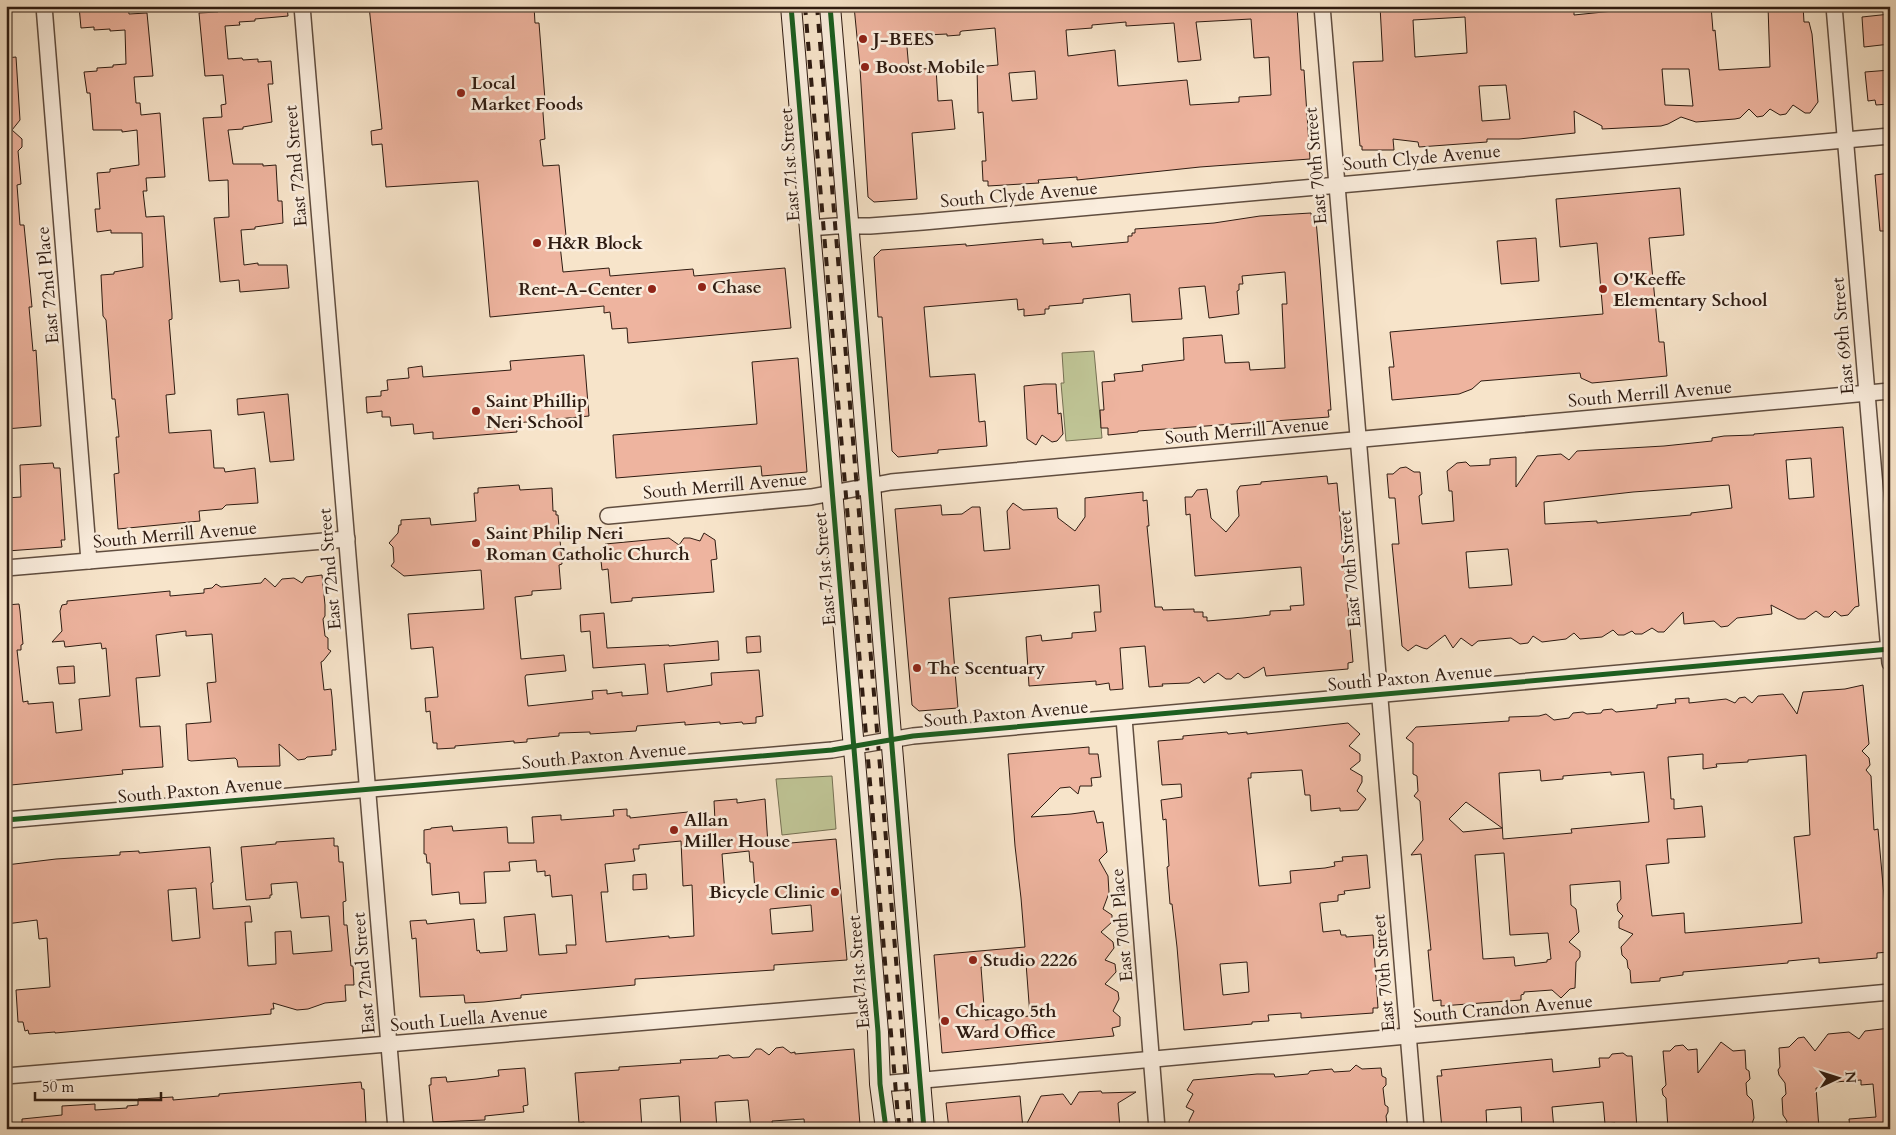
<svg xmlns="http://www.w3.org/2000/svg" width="1896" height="1135" font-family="Cardo,serif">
  <rect width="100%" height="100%" fill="#f7e4ca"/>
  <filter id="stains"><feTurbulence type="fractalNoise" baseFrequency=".004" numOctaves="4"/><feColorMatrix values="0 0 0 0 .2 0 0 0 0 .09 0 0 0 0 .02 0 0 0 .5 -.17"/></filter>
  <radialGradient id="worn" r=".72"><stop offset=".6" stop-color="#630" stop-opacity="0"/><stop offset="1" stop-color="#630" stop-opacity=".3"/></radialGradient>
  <g fill="#bfc495" stroke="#767053">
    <polygon points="1094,351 1102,438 1066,441 1061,383 1064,383 1062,353"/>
    <polygon points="832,776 836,829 782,835 776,779"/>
  </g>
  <g fill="#eeb49f" stroke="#2e1b11" fill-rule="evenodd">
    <polygon points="79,6 128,6 129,14 147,13 153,76 134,77 136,103 140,103 141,115 160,113 165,177 146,178 147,191 143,191 146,217 164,216 172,314 172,319 169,320 175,394 166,395 169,433 211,430 214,468 224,468 225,472 255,468 258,503 226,505 222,509 199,511 200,521 118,529 114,474 119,473 116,437 119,437 115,399 112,399 106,320 103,316 101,275 114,274 114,272 143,267 142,233 111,233 111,230 97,232 95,209 100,209 97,173 110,172 110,169 139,165 137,130 122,132 122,130 93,130 90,93 87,93 84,72 97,71 97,68 113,67 113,65 126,64 125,30 110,31 110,29 94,30 94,27 81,28"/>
    <polygon points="218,6 287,6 288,16 255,19 255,21 239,22 240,25 225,26 228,59 242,58 243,60 258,59 258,62 271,61 273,84 268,84 272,122 243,127 243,129 228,130 233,164 263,164 263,166 276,165 278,201 282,201 283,223 255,227 255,229 241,230 244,265 258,263 258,265 287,265 289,288 240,292 239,280 220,282 214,218 229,217 228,180 209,181 203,118 222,117 221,105 226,104 223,75 205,76 199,13 218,12"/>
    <polygon points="369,6 534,6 535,23 539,23 545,100 542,100 545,139 540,140 543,166 559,165 566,236 559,236 563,272 609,268 610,276 693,269 694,276 785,268 791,328 628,343 627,328 612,329 610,312 604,313 604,306 490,317 478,181 386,187 382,144 372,145 371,131 382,129"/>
    <path d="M854 6H1297L1301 70H1304L1305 85 1310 159 1200 167 1077 180V177L1038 180 1039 183 988 186V181H983L982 161H986L983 112 978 113 977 67 998 65 995 28 962 31 960 32V35L947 36V34L906 36 909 70 936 68 938 101 952 100 955 129 912 133 917 199 874 202 868 197 860 68ZM1251 19 1254 58 1269 57 1271 95 1239 97V102L1190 105 1187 80 1118 86 1115 50 1068 56 1066 30 1092 28V25L1126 22V26L1174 23 1178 62 1201 60 1196 22ZM1035 71 1037 99 1012 101 1009 73Z"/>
    <path d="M1380 6H1574V15L1633 9V6H1711L1713 31 1715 30 1719 70 1770 67 1768 6H1803L1804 22H1809L1812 34 1818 102 1810 113H1805L1793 105 1786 114 1780 115 1770 109 1763 116 1757 117 1749 109 1740 118 1735 119 1696 122 1681 117 1668 124 1661 126 1602 129V126L1574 111 1575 133 1519 139H1487V142L1419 147 1418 142 1393 139 1394 150H1362V146H1360L1353 62 1383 61ZM1465 17 1467 53 1415 57 1413 20ZM1662 69H1689L1693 106 1665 105ZM1506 85 1510 119 1482 121 1479 86Z"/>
    <polygon points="1890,14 1890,44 1864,47 1862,17"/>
    <polygon points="16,57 20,120 12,130 22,139 22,147 18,151 21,184 17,185 20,225 24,225 32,307 29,307 33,351 36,350 41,426 6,429 6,58"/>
    <polygon points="1890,70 1890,104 1876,105 1875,100 1868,101 1865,72"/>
    <polygon points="1890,173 1890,231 1880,231 1875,175"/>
    <polygon points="1680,188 1684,235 1649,238 1659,342 1664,342 1667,376 1592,383 1581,378 1580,373 1481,381 1472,389 1459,394 1392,400 1389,367 1394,367 1390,332 1603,314 1597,243 1560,247 1556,199"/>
    <polygon points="1311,213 1312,221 1316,220 1320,267 1331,410 1328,410 1329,417 1138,431 1138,432 1108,435 1108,428 1101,428 1100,410 1104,410 1102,382 1115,381 1114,374 1143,371 1142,365 1184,360 1183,338 1222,335 1225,363 1249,362 1250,370 1285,368 1282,304 1287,304 1285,272 1242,276 1243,284 1239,284 1239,290 1237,291 1239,314 1209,318 1205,286 1179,288 1182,319 1132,322 1130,294 1083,299 1083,303 1049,306 1049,309 1045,309 1045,314 1024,316 1024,309 1018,310 1017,299 924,307 930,377 975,374 979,422 985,421 987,446 938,450 938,453 898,457 892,451 882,317 878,317 874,257 881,250 966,244 966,246 1043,239 1043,244 1071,242 1072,247 1128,242 1128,236 1132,236 1132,233 1135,233 1135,229 1214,223 1260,216"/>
    <polygon points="1536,238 1539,281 1501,284 1497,241"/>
    <polygon points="584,355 589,416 516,423 517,432 433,439 433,432 414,434 413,424 391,426 390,417 382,417 382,411 367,413 366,397 381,396 381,391 388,390 387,380 409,378 408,368 422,366 423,377 511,370 510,361"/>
    <polygon points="798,358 807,472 762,476 761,466 616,478 613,435 757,424 752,362"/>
    <polygon points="1044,384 1056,384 1058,414 1061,413 1063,434 1057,441 1052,442 1042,435 1036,445 1027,439 1024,386"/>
    <polygon points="288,394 294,460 270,462 264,412 238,415 237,399"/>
    <path d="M1843 427 1859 606 1855 607 1848 615 1841 616 1835 611 1829 617H1824L1816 611 1805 619H1798L1771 605 1772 614 1737 618 1728 626 1721 627 1714 621 1684 624 1683 612 1664 632H1658L1652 628 1642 634H1635L1632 631 1624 635H1618L1613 630 1602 637 1580 639 1574 633 1566 639 1542 642 1533 636 1528 643 1520 644 1511 638 1478 641 1472 646 1461 638 1453 648 1445 635 1427 649 1423 648 1416 645 1408 651 1402 646 1392 544H1399L1395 498H1389L1387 474H1393L1400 468 1406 467 1414 472H1420L1422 494 1419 496 1422 524 1454 521 1452 491H1449L1447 471 1457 463 1466 462 1470 466 1490 465V459L1516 457V487L1537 456 1561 454 1569 460 1577 451 1664 446 1712 441V438L1724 436 1754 435V434ZM1811 458 1814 497 1789 499 1786 460ZM1729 485 1732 508 1691 513V515L1597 523V521L1545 524 1544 502 1633 492ZM1508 549 1512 585 1469 588 1466 552Z"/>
    <polygon points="53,463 54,468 60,468 65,540 61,540 62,547 7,551 6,498 21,497 20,465"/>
    <polygon points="1327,476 1328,484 1337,483 1353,662 1348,663 1348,669 1266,676 1264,667 1249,677 1244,678 1238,673 1231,679 1226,679 1218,673 1204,683 1199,677 1189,683 1162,684 1163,686 1149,687 1145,646 1120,648 1123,689 1110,690 1109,683 1096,685 1096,681 1029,686 1026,637 1041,635 1042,641 1072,638 1072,633 1096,631 1094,612 1101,612 1099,585 949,598 958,708 919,711 912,705 895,509 941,505 942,515 962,514 972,507 980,507 984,551 1010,549 1007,511 1013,503 1023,510 1057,508 1058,518 1075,531 1085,517 1085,498 1143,492 1143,501 1147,500 1149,526 1147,526 1155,607 1162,607 1163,610 1194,609 1194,612 1203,612 1203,617 1207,617 1207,621 1243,618 1270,615 1270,611 1291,610 1290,606 1304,605 1301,567 1195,576 1190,514 1186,515 1185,497 1192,497 1197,490 1207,489 1211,518 1226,532 1239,516 1237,491 1240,486 1261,484 1261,482"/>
    <polygon points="519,485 520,490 552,488 553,511 556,511 556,515 558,515 562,564 559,565 561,589 532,591 532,595 515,597 521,659 564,655 566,671 526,675 525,677 528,706 593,699 592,691 607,690 607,694 622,692 622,696 648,694 645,664 593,668 590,631 581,632 580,615 604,613 607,648 669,645 669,646 718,641 719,660 664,664 667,692 712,685 711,673 759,670 763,716 756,717 756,723 743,724 742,722 720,724 720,722 685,725 685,722 637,726 636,731 590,734 590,732 559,733 559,736 527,739 527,742 514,743 514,741 455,746 455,748 437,749 437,743 433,743 430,711 426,712 425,698 438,697 433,647 411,649 408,614 484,609 481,570 404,576 391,566 394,562 393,547 389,543 398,533 399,525 401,525 401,520 430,518 431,525 476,521 474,493 478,493 478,488"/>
    <polygon points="704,533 715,540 717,559 711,560 714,592 632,598 632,601 611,603 608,569 602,570 600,551 605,548 605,544 669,538 679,545 684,538 690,538 700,541"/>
    <polygon points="322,575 325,605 325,616 323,619 325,636 328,638 328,649 331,651 323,661 321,662 324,690 331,689 332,697 336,750 332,750 332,755 307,757 305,759 298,760 279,744 280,766 238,767 237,760 235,758 191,761 188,760 186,724 211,722 207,683 216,682 212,634 186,636 186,631 156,635 160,676 136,678 140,727 160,726 163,767 122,770 123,774 11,785 11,780 8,781 8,769 6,769 6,605 19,604 20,611 23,644 21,645 21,650 17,650 23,702 28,701 28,704 53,702 56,733 82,730 79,699 110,696 106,648 102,649 101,643 65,647 64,641 52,642 62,631 60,611 62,605 67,604 67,601 170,591 170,596 204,593 204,589 212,588 216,584 221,587 261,583 265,578 275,587 282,579 294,578 302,583 306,577"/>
    <polygon points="760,636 761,652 747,653 746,637"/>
    <polygon points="74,666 75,683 59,684 57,667"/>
    <path d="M1863 685 1869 744 1862 751 1869 758 1870 765 1866 770 1871 776 1874 830 1878 829 1889 952 1877 953V958L1819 963V958L1788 961V963L1683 972V975L1660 978V981L1631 983 1630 970 1628 968 1627 960 1622 955 1621 947 1633 934 1619 928V921L1623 916 1618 911 1617 904 1621 899 1620 881 1570 885 1571 905 1576 909 1579 932 1569 942 1580 951V957L1576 962 1575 988 1570 989 1561 998 1552 990 1524 992V994L1521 995V1000L1441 1006V1000L1433 1001 1428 950H1431L1421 854 1411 855 1423 840 1420 801 1414 796 1418 791 1417 776 1413 774V743L1406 738 1416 727 1509 721V717L1539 716 1546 714 1554 720 1569 718 1573 713 1583 712 1587 714 1601 713 1603 710 1612 709 1616 712 1657 708V705L1676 703 1675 699 1689 698V703L1726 699 1735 703 1739 698 1745 697 1752 703 1758 696 1783 694 1797 714 1803 692 1845 689ZM1703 754V769L1717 767 1716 764 1748 762V760L1806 755 1810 835 1794 837 1802 923 1685 933 1684 913 1652 916 1646 865 1669 863 1667 839 1705 837 1702 806 1674 809V799H1671L1668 757ZM1540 770 1541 781 1563 779V776L1611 772V775L1644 772 1649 822 1571 829 1572 833 1503 839 1499 773ZM1466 802 1502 828 1463 832 1449 819ZM1504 853 1510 935 1548 933 1551 959 1547 960V962L1515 966 1514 957 1483 959 1475 855Z"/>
    <path d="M1348 723 1360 734 1349 746 1360 754V761L1350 769 1362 776V782L1357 791 1366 799 1358 810 1340 811V808L1311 811 1310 795H1305L1302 770 1251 773V778H1248L1259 886 1291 883 1290 871 1325 868 1335 866 1334 862 1343 861 1342 857 1367 855 1370 888 1344 891 1345 894 1338 895V901L1320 903V905L1323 932 1340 930 1341 935H1346V937L1373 935 1378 1008H1373V1013L1301 1018V1013L1268 1015 1269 1021 1252 1022V1024L1184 1030 1177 947 1172 904H1170L1167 867 1169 866 1166 819 1163 820 1161 800 1182 797 1181 784 1162 785 1158 741 1183 739V736L1227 732 1228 734 1247 732V734ZM1247 962 1249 992 1223 995 1220 964Z"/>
    <path d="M1089 747V754H1098L1101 777 1091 778 1092 786H1080L1078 794 1070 787 1060 788 1031 817 1071 814 1094 811 1097 823 1103 822 1107 852 1099 860 1108 876 1109 893 1103 909 1112 915V922L1101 932 1113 942 1114 948 1105 960 1115 964 1116 972 1105 984 1118 992 1119 999 1113 1011 1120 1017V1026L1112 1028 1114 1036 942 1053 934 955 1025 947 1021 898 1015 846 1008 754ZM1026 963 1030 1016 985 1020 981 967Z"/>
    <path d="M737 799V803L765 799 768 845 836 839 847 960 774 965V970L635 979V985L521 995V998L484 1002 465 1003 464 995 420 997 416 938 412 939 410 921 426 920 427 924 474 919 477 951 479 950 480 953 507 951 504 917 535 914 539 955 567 953 566 945H576L572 895 552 897 550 875 545 876V871L537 872 536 860 509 862 510 871 484 872 486 903 460 904 459 892 432 895 430 863H427L426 854H424V830L431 829V828L452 826 453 831 507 827 508 843H534L532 817 561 815V820L614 816 613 810 627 809V816H630V818L688 812 690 823 715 821 714 801ZM681 841 683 886 692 885 694 936 669 938V936L606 942 601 892H608L605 864 635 861 633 849H639V845ZM749 851 750 862H753L755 892 725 894 722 854ZM811 905 813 931 772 934 770 909Z"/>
    <path d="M334 838V846H338L339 862H343L346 901 343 902 344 925H347L351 966H353L354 985H345L346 1001 325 1003 308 1009 297 1010 273 1003 274 1009H271V1014L55 1033V1032L29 1034 28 1030 25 1031 23 1022H18L16 990 50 987 47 938 39 939 37 920 6 924V865L56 859 120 855V852L139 851V853L210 847 213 882 211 883 213 909 250 906 252 922H245L248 966 276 964 275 932 291 931 293 954 332 951 329 916 301 918 297 882 271 884 272 895H270V898L246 900 241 847 276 844V842ZM196 888 200 938 172 941 168 890Z"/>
    <polygon points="646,874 647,889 633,890 633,875"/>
    <polygon points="1890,1028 1890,1129 1850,1129 1849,1119 1876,1117 1873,1084 1861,1085 1861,1080 1822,1083 1822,1088 1816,1088 1819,1129 1784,1129 1787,1121 1783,1115 1782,1098 1786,1094 1785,1083 1779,1075 1778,1070 1780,1067 1779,1048 1789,1047 1798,1038 1804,1037 1815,1051 1828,1034 1849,1032 1859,1039 1865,1031"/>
    <polygon points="1721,1042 1733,1051 1745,1050 1746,1069 1749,1071 1750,1079 1746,1083 1747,1095 1752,1100 1754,1118 1750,1129 1668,1129 1666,1098 1663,1095 1662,1089 1666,1085 1663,1051 1670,1051 1675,1046 1683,1045 1688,1050 1697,1049 1698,1073"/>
    <polygon points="783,1047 791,1053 795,1052 795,1054 854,1049 860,1125 805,1129 804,1119 772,1121 773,1129 751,1129 748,1100 715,1102 717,1129 681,1129 679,1096 640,1099 642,1129 585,1129 584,1122 579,1123 575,1073 619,1070 619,1067 681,1063 680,1060 718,1058 719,1056 729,1055 733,1058 749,1057 756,1049 761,1049 769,1055 776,1048"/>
    <polygon points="1623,1053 1627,1056 1632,1056 1637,1129 1615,1129 1615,1123 1605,1124 1603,1102 1552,1107 1554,1129 1522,1129 1521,1107 1486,1110 1487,1129 1442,1129 1437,1076 1442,1076 1441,1070 1552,1059 1553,1072 1600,1067 1599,1058 1609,1058 1612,1054"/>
    <polygon points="1356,1065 1362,1069 1381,1068 1382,1076 1386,1078 1386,1085 1383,1088 1385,1105 1388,1107 1388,1112 1386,1116 1387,1124 1358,1126 1352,1129 1346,1127 1324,1129 1190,1129 1189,1121 1194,1111 1186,1107 1193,1094 1187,1090 1193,1080 1257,1074 1274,1074 1275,1077 1308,1074 1310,1071 1332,1069 1334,1072 1350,1071"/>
    <polygon points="525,1068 528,1105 523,1106 524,1112 485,1116 485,1120 433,1122 429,1085 431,1085 431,1078 446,1077 447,1082 477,1079 499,1076 498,1070"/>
    <polygon points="361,1082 362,1089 364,1089 366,1124 310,1129 22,1129 22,1119 62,1115 62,1106 95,1104 95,1110 127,1108 127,1106 138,1105 138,1099 173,1097 173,1100 219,1096 219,1094"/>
    <polygon points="1101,1091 1102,1093 1136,1092 1118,1103 1120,1129 1024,1129 1041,1096 1063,1094 1071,1105 1079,1092"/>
    <polygon points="1020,1096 1023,1129 949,1129 946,1103"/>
  </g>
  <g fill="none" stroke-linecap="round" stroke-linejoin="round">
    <defs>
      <g id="minor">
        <polyline points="44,6 89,561"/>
        <polyline points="302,6 396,1129"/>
        <polyline points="1322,6 1416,1129"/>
        <polyline points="1834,6 1890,663"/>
        <polyline points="809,228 835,226 870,226 923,222 1890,136"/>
        <polyline points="608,516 811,497 891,482 1890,391"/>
        <polyline points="6,568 347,539"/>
        <polyline points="1124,718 1157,1129"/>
        <polyline points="6,820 832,750 913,736 1890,649"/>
        <polyline points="6,1076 875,1003"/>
        <polyline points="880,1084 1890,992"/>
      </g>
      <g id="secondary">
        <polyline points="791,6 878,1032 880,1084 886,1129"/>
        <polyline points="830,6 924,1129"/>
      </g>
    </defs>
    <use href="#minor" stroke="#604d3f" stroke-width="18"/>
    <use href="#secondary" stroke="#2e1b11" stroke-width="22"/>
    <use href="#minor" stroke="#faeddd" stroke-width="15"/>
    <use href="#secondary" stroke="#faeddd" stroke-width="20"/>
    <g stroke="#2e1b11" stroke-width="4" stroke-dasharray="9 9" stroke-linecap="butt">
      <polyline points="805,6 899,1129"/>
      <polyline points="817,6 910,1129"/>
    </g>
    <defs>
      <g id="cycleway">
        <polyline points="791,6 878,1032 880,1084 886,1129"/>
        <polyline points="830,6 924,1129"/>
        <polyline points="6,820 832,750 913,736 1890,649"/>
      </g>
    </defs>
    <use href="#cycleway" stroke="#faeddd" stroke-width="8"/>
    <use href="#cycleway" stroke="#1b5e20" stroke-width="5"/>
  </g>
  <g fill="#8f2418" stroke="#faeddd" stroke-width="2">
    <circle cx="863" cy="39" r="5"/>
    <circle cx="865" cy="67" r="5"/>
    <circle cx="461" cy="93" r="5"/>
    <circle cx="537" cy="243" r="5"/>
    <circle cx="702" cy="287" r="5"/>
    <circle cx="652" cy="289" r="5"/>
    <circle cx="1603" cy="289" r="5"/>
    <circle cx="476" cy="411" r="5"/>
    <circle cx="476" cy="543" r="5"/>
    <circle cx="917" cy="668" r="5"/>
    <circle cx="674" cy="830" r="5"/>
    <circle cx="835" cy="892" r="5"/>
    <circle cx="973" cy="960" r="5"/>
    <circle cx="945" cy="1021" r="5"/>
  </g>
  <g text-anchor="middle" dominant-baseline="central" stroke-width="5" stroke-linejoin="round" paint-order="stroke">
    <g font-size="18" font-weight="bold" fill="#2e1b11" stroke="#faeddd" text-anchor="start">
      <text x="873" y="39">J-BEES</text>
      <text x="875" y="67">Boost Mobile</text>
      <text x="471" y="83">Local<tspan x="471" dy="21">Market Foods</tspan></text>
      <text x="547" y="243">H&amp;R Block</text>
      <text x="1613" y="279">O'Keeffe<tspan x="1613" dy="21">Elementary School</tspan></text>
      <text x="712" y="287">Chase</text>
      <text x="642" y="289" text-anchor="end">Rent-A-Center</text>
      <text x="486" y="401">Saint Phillip<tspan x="486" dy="21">Neri School</tspan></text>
      <text x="486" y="533">Saint Philip Neri<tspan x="486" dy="21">Roman Catholic Church</tspan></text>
      <text x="927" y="668">The Scentuary</text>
      <text x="684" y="820">Allan<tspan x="684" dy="21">Miller House</tspan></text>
      <text x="825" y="892" text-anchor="end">Bicycle Clinic</text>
      <text x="983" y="960">Studio 2226</text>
      <text x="955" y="1011">Chicago 5th<tspan x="955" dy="21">Ward Office</tspan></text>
    </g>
    <g font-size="18" fill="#2e1b11" stroke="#faeddd">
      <text transform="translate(1422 158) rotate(-5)">South Clyde Avenue</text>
      <text transform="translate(790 165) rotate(-94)">East 71st Street</text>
      <text transform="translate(296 166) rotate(-95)">East 72nd Street</text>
      <text transform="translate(1316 166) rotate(-95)">East 70th Street</text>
      <text transform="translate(1019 195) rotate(-5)">South Clyde Avenue</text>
      <text transform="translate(48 285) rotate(-95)">East 72nd Place</text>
      <text transform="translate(1843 336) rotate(-95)">East 69th Street</text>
      <text transform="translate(1650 394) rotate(-5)">South Merrill Avenue</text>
      <text transform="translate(1247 431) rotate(-5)">South Merrill Avenue</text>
      <text transform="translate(725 486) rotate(-5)">South Merrill Avenue</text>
      <text transform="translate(175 535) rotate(-5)">South Merrill Avenue</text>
      <text transform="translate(330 569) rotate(-95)">East 72nd Street</text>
      <text transform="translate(825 569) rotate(-95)">East 71st Street</text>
      <text transform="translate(1350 569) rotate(-95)">East 70th Street</text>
      <text transform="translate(1410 678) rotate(-5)">South Paxton Avenue</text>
      <text transform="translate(1006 714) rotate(-5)">South Paxton Avenue</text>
      <text transform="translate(604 756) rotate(-5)">South Paxton Avenue</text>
      <text transform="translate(200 790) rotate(-5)">South Paxton Avenue</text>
      <text transform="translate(1122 925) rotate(-95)">East 70th Place</text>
      <text transform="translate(859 972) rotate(-95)">East 71st Street</text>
      <text transform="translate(364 973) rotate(-95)">East 72nd Street</text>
      <text transform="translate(1384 973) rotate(-95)">East 70th Street</text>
      <text transform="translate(1503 1009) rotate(-5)">South Crandon Avenue</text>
      <text transform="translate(469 1019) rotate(-5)">South Luella Avenue</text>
    </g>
  </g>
  <rect width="1896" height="1135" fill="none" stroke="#f7e4ca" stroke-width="25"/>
  <rect x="8" y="8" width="1881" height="1120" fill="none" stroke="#2e1b11" stroke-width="2.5"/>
  <rect x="12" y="12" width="1871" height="1110" fill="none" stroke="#2e1b11"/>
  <g transform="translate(1838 1078) rotate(86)" stroke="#faeddd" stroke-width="4" paint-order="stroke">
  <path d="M0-4L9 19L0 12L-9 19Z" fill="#2e1b11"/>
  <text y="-8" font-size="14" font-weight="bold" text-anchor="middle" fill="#2e1b11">N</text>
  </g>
  <path d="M35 1092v8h126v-8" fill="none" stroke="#2e1b11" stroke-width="2.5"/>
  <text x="42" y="1092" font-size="15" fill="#2e1b11" stroke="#faeddd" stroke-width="4" paint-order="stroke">50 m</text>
  <rect width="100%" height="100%" filter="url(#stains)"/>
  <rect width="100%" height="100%" fill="url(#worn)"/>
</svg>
